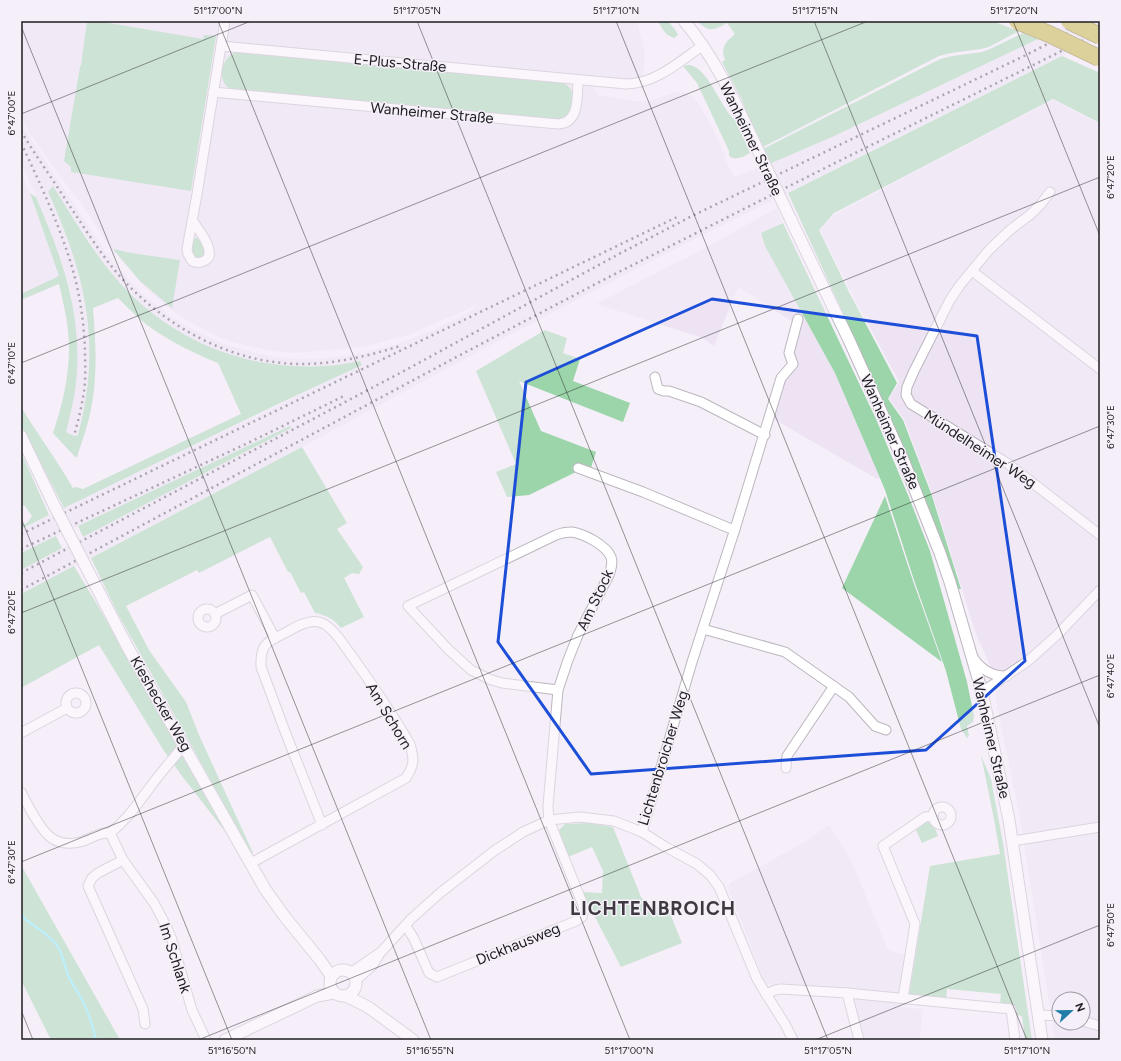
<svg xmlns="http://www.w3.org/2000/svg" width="1121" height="1061" font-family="Figtree,sans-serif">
  <rect width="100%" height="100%" fill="#f5eff9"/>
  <g fill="#ede3f3" fill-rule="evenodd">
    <polygon points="21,21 637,21 645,54 643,77 594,88 598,95 635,101 644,101 653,100 676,92 684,93 692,96 697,101 709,121 725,155 724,156 734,177 769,164 832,137 1038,39 1072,21 1100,21 1100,37 657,258 498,341 302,447 21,594 21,570 291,428 290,426 21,553 21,529 362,365 360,361 340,365 308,367 277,365 255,362 216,350 192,339 179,332 150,312 131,294 118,281 105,265 53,187 48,193 57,212 76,263 85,302 90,347 87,394 78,436 74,436 66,432 76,384 77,358 75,322 70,289 59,253 43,212 21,163 21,124 107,254 128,279 143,294 170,316 188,327 224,344 260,354 284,358 318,359 353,355 394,345 424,334 466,314 479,304 411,334 364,347 293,353 272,351 235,343 219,337 186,320 166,306 152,294 140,282 108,245 86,210 50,163 21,120"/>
    <path d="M1053 100 1100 124V1040H1055L1019 812 997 708 994 674 976 634 933 496 904 419 889 399 899 382 851 292 820 230 835 214ZM1059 999H1083V1023H1059Z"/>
    <polygon points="21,173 30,193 59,277 21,294"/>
    <polygon points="777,208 783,222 761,233 835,373 880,478 877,479 772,418 797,328 793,322 738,287 714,346 703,338 596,304 683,259 689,257"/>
    <polygon points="829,825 852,862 887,948 890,951 905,954 900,990 899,992 897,994 767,984 764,980 728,888 730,883 805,842"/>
    <polygon points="853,998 901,1002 901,1007 923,1009 920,1040 863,1040"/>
  </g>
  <g fill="#9bd5a9">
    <polygon points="87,21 97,21 203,39 204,35 216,36 191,191 71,172 71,167 64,161 80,67 81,65"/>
    <path d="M658 21H668L676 31 678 35 674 38C665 35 662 29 658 21Z"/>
    <path d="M697 21H992L1019 31 989 47 981 49 951 53 939 56 761 148 747 117 744 105 741 98 722 62 725 60C720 47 726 42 735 34L727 23C714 31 708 32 697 21Z"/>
    <polygon points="1023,33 1038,39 832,137 769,164 761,150 940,59 952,56 982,52 990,49"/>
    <path d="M238 51 560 81C577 89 573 97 571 113L563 119 556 121 232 90C215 82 221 56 238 51Z"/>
    <polygon points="1062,56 1100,73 1100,123 1053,99 834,213 819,230 849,292 897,383 888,399 903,420 932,496 961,589 958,589 924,497 854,337 788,193"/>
    <path d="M688 65C704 65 718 98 726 109 728 114 733 117 736 122 742 131 745 143 750 153 743 157 736 161 729 156V151L697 83 683 66Z"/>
    <path d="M53 186C70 213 86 240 105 265 156 333 239 372 324 366 336 366 348 363 360 361L362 365 278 404 64 508 21 425V407C38 435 57 460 73 488L76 487 83 489 241 414 218 363C193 353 169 341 147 325 137 317 127 307 118 298L93 308C96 344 98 383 89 418 86 431 81 444 77 457H75L53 433C62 406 69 378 69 348 69 327 64 305 59 284L21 300V294L59 276 30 193 36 197C63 259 83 315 76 384 74 400 70 416 66 432L74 436 78 435C102 345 86 275 48 192Z"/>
    <polygon points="783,223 876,419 908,495 930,551 967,682 974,716 973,722 967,726 969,736 967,738 961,729 946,671 914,580 885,490 880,478 835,373 765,246 761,233"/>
    <path d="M195 238H199L206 248 205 255 200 258 193 256C191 250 191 244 195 238Z"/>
    <polygon points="113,249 131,253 180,260 172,308 140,281"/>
    <polygon points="545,330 567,338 563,353 580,359 573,381 630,403 623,422 519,381 541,431 596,452 590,471 578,471 529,495 507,497 496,472 516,464 476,371"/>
    <polygon points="290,426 291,428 83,537 78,526"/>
    <path d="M302 447 347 523 337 529 363 567 359 574 352 573 344 578 364 617 341 628C334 619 326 615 315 613L304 592 301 593 290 572H288L270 537 199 573 197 570 126 606 149 650 186 702 199 735 253 853 251 854 189 741 118 614 91 558Z"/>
    <polygon points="21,452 49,515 21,529 21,525 23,525 28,522 32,516 25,506 21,505"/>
    <polygon points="885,496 913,581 942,662 842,588"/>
    <polygon points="56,536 62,548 21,570 21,553"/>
    <polygon points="74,566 98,606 229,833 227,834 182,776 164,751 99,645 21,688 21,594"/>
    <polygon points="981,755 991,779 1003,843 1032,1040 1025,1040 1022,1016 1017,1015 1016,1006 1000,1004 1001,994 947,989 946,999 909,995 930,866 1000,854 994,819"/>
    <path d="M926 821C933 823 936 830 938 836L922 843 915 828Z"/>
    <polygon points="589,823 613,827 641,897 655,911 667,906 682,943 621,967 582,892 602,893 603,871 592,847 568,857 559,830 565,824"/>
    <polygon points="21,865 119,1038 120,1040 51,1040 21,980"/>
  </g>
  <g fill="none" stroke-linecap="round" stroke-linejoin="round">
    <path stroke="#78edf8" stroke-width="2.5" d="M21 914 25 919C35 927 48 934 56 944 63 953 64 964 68 975 72 985 79 993 83 1002 89 1013 93 1027 96 1040"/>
    <defs>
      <g id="minor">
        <path d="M221 46 626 84C655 84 679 62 702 46"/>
        <path d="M213 92 558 124C580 123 577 96 578 80"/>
        <polyline points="1050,192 1041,204 1031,214 1010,230 989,250 960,285 950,300 914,371 907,387 906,395 911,404 1007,463 1100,535"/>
        <path d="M192 220C198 229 219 254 204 261 200 263 196 263 192 261L188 254 187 249 197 194 225 21"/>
        <polyline points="972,271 1100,369"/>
        <polyline points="655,377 658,389 664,391 669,391 701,402 765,435"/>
        <polyline points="578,468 643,492 729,528 735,529"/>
        <circle cx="207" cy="618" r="9"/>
        <polyline points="215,614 252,595 275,638"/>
        <polyline points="703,629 785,652 849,697 875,726 886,730"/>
        <path d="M973 657C980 669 993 677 1007 676"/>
        <polyline points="982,692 1028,661 1057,635 1100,590"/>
        <circle cx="76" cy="703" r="10"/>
        <polyline points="21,733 67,708"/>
        <polyline points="786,768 787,756 834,686"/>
        <path d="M21 792C27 804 41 832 53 839 61 844 72 844 80 842 92 839 97 832 110 833"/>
        <circle cx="942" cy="816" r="9"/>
        <polyline points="642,832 692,662 735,529 781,378 793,364 789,353 798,319"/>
        <polyline points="110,833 123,860 154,903 162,918 171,937 192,1010 206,1040"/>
        <path d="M110 833C127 820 138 803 151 786 161 772 173 759 184 745"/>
        <polyline points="1013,841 1100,827"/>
        <polyline points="123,860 98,873 92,878 88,886 143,1009 145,1024"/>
        <path d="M251 863 406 778C415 764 414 759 410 744 391 712 370 681 349 652 342 643 336 632 327 626 325 624 322 623 319 622 308 619 294 628 285 633 266 642 260 645 261 667L286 734 322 825"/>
        <path d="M406 926 414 939 429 973 437 977 576 921 582 917 584 911 583 905 549 820 548 806 558 690 568 660 578 635 609 575C611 569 613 563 611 557 606 545 584 534 572 532 566 532 561 533 556 535L408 606 448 649 471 670 489 679 502 683 558 690"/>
        <polyline points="352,972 381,952 411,919 440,893 494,851 523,832 549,820 580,817 614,821 642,832 664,846 697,864 710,875 719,887 757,979 766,994 785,1024 793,1040"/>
        <polyline points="356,980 372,966 379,955"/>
        <polyline points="847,993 1011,1009 1015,1040"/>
        <polyline points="766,994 775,990 781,989 847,993 859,1040"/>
        <polyline points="903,998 915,924 883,846 925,817 933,816"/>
        <polyline points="1039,1015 1059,1016"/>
        <polyline points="1083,1021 1100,1026"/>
      </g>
      <g id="tertiary">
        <path d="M684 21C715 57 735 102 755 144"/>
        <polyline points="790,218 849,340 904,462 940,553 950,582 982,692 1009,820 1042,1040"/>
        <polyline points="21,436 54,505"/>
        <polyline points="84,563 127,646 265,889 285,917 320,960 331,976"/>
        <circle cx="343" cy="983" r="13"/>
        <polyline points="346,996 368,1007 413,1040"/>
        <polyline points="225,1040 317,996 334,993"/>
      </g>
    </defs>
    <use href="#minor" stroke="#bcb6bf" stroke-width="11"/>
    <use href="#tertiary" stroke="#bcb6bf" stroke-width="13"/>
    <use href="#minor" stroke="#fff" stroke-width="9"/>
    <use href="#tertiary" stroke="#fff" stroke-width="11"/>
    <g stroke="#504d53" stroke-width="2.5" stroke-dasharray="2 4" stroke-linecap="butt">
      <path d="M21 131C35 155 52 178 67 202 87 231 106 264 132 289 177 333 238 364 302 364 335 364 368 356 400 346"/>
      <path d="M21 143C40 183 59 224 72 267 80 294 84 323 85 351 85 364 86 378 84 391 82 406 78 421 74 436"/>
      <polyline points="21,534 677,217"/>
      <polyline points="21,549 250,442 346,395"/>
      <polyline points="21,573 402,372 619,254 692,216 1022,57 1092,21"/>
      <polyline points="21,590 464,353 607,278 831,165 1100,32"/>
    </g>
    <defs>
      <g id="tertiary-bridge">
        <polyline points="755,144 790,218"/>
        <polyline points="54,505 84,563"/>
      </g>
      <g id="motorway-bridge">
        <polyline points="1017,21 1049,34 1099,58"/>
        <polyline points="1069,21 1100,36"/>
      </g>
    </defs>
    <use href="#tertiary-bridge" stroke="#bcb6bf" stroke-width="13" stroke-linecap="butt"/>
    <use href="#motorway-bridge" stroke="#857a26" stroke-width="18" stroke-linecap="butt"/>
    <use href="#tertiary-bridge" stroke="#fff" stroke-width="11"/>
    <use href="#motorway-bridge" stroke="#bcac29" stroke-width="16"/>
  </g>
  <path d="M0 0H1121V1061H0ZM712 299 977 336 1025 661 926 750 591 774 498 642 526 382Z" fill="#f5eff9" fill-opacity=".55" fill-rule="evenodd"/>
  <path fill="none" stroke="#1d4ed8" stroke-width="3" stroke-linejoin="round" d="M712 299 977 336 1025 661 926 750 591 774 498 642 526 382Z"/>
  <path fill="none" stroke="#1e1c20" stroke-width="1" stroke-opacity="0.45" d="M218 21 630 1040M417 21 828 1040M616 21 1027 1040M814 21 1100 728M1013 21 1100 236M21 26 431 1040M21 114 251 21M21 363 868 21M21 518 232 1040M21 613 1100 177M21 862 1100 426M21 1010 33 1040M198 1040 1100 675M815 1040 1100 925"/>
  <g text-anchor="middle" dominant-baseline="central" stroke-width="3" stroke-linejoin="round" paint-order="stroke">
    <g font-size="15" fill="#1e1c20" stroke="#f5eff9">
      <text transform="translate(400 63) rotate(5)">E-Plus-Straße</text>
      <text transform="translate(432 113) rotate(5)">Wanheimer Straße</text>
      <text transform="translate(751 139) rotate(64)">Wanheimer Straße</text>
      <text transform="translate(890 432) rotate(66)">Wanheimer Straße</text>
      <text transform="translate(980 449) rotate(33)">Mündelheimer Weg</text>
      <text transform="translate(595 600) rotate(-65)">Am Stock</text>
      <text transform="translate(161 704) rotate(60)">Kieshecker Weg</text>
      <text transform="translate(389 716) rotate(59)">Am Schorn</text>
      <text transform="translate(991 738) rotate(77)">Wanheimer Straße</text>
      <text transform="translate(663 758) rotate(-73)">Lichtenbroicher Weg</text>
      <text transform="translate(518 944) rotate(-22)">Dickhausweg</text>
      <text transform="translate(175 958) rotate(72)">Im Schlank</text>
    </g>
    <g font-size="19" font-weight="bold" letter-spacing="1" fill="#3e3941" stroke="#f5eff9">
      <text x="653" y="908">LICHTENBROICH</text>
    </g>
  </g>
  <rect width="1121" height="1061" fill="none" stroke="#f5eff9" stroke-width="44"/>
  <g transform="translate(1071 1011) rotate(68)"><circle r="19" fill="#f5eff9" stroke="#9f9ba2"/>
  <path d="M0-3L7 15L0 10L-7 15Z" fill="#207daa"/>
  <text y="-6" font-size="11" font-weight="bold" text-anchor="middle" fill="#1e1c20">N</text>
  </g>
  <rect x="22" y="22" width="1077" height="1017" fill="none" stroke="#1e1c20" stroke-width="1.5"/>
  <g font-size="10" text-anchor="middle" fill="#1e1c20">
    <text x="218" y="14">51°17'00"N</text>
    <text x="417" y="14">51°17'05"N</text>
    <text x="616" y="14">51°17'10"N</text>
    <text x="815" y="14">51°17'15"N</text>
    <text x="1014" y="14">51°17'20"N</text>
    <text transform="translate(11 113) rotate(-90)" y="4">6°47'00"E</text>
    <text transform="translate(1110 177) rotate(-90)" y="4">6°47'20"E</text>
    <text transform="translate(11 363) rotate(-90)" y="4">6°47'10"E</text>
    <text transform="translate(1110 427) rotate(-90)" y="4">6°47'30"E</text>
    <text transform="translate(11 612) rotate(-90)" y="4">6°47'20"E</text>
    <text transform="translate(1110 676) rotate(-90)" y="4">6°47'40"E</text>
    <text transform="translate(11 862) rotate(-90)" y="4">6°47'30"E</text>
    <text transform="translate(1110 925) rotate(-90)" y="4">6°47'50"E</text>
    <text x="232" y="1054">51°16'50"N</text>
    <text x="430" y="1054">51°16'55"N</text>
    <text x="629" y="1054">51°17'00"N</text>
    <text x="828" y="1054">51°17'05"N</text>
    <text x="1027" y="1054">51°17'10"N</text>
  </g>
</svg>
